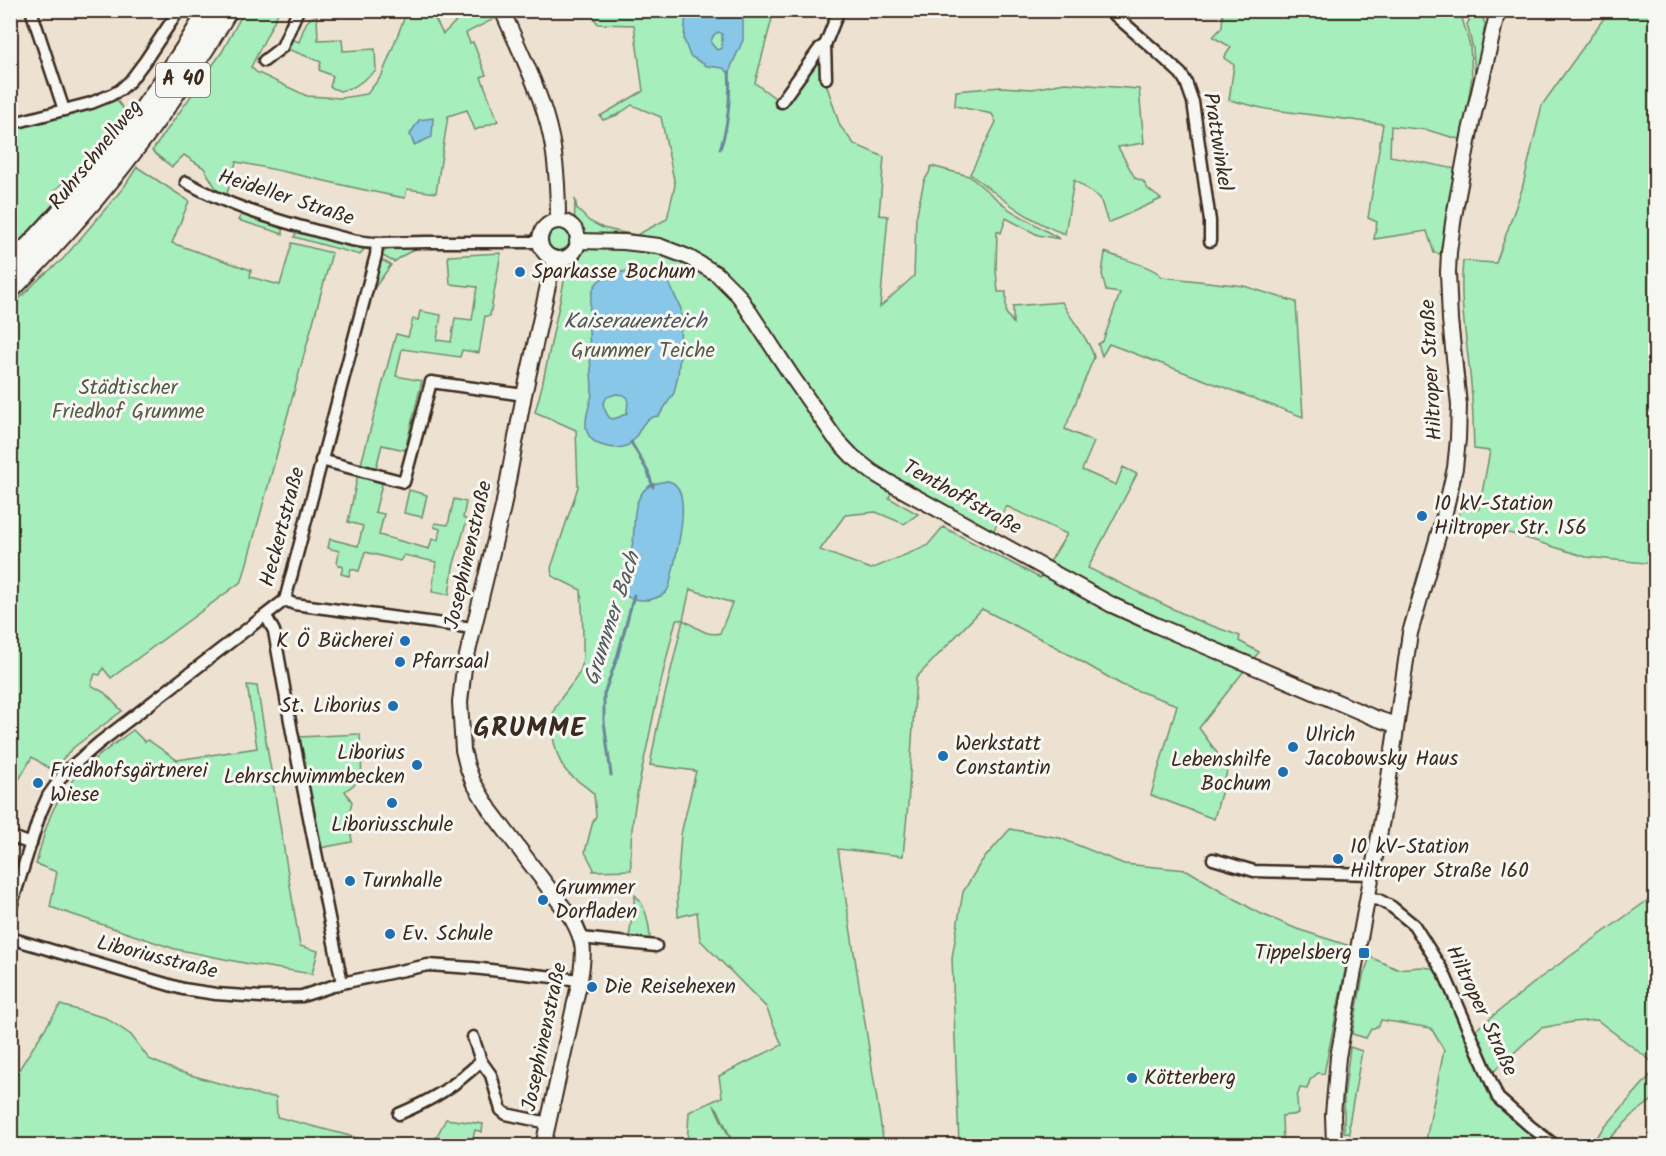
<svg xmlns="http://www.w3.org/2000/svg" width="1666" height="1156" font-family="Kalam,sans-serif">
  <rect width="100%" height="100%" fill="#ede2d2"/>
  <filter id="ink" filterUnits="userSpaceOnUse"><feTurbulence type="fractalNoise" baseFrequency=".0167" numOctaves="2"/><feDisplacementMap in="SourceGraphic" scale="12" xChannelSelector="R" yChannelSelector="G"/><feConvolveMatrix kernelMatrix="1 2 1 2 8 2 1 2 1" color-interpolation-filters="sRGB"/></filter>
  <g filter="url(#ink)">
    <g fill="#a6eebc" stroke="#708c6d" stroke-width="1.5" fill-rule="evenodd">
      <path d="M244 11H279L251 67 256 72 307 96 341 98 367 94 382 75 407 11H431L443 34C449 29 452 25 457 20 465 11 480 11 491 11L494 19 466 33 470 43 473 42 486 75 481 77 498 121 475 130 467 110 448 116 436 193 407 189 405 198C348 188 293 172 236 162L226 197 218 192 204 168 184 155 172 167 152 151 222 52Z"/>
      <path d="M589 11H774L755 83 779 101 783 107 821 53 822 71 840 126 854 144 884 157 879 215 888 216 880 307 914 276 916 218 924 181 929 173 931 166 969 176 1010 210 1060 239 1038 235 1006 218 1001 233 997 231 996 271 998 292H1006V313L1013 323V306L1062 302C1071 320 1090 340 1094 357L1065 429 1094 442 1082 470 1116 485 1123 467 1137 474 1088 568 1196 620 1240 636 1239 641 1259 652 1199 728 1228 768 1214 819 1151 795 1177 705 1122 685 1049 643 982 609 916 678 908 805 903 856 838 849 884 1145H734L718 1110 714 1105 733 1145H687L689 1112 722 1097 719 1076 782 1045 766 1007 700 940 697 912 678 917 677 889 681 834 696 771 650 765 657 728 683 620H676C665 663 655 707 646 751 637 791 629 829 631 870L593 871 594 869 585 852 593 821 596 816 594 794C586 786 577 781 569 774 556 762 547 724 555 708 562 694 575 683 581 669 585 661 582 604 581 590L552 576 551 568 578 487 576 430 535 412 542 386 574 234 575 199 577 209 589 221 603 228 620 232 637 235 667 219 675 185 661 117 632 105 617 115 603 120 600 116 643 91 634 25 598 24ZM897 481 992 534 1006 506 1067 534 1040 578 943 527 927 546 871 569 820 550 845 515 876 512 904 524 918 514 889 498ZM690 589 732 603 720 633C707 637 695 626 683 620Z"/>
      <polygon points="1223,11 1460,11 1470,46 1472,77 1462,140 1427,130 1391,126 1390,156 1456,169 1447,214 1442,254 1434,253 1427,231 1374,239 1377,222 1368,218 1383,124 1266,109 1229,100 1234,65 1224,58 1231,47 1213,37 1222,27"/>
      <path d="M1609 11H1655V564L1586 557 1513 534 1454 523 1461 510 1479 509 1490 451 1474 449C1473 424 1473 399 1470 374 1466 336 1459 299 1463 261L1496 263 1522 189 1542 105Z"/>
      <polygon points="1474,13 1483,19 1485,24 1477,75 1475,75 1473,49 1467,24"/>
      <path d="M317 16 318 40 342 39 343 51 375 49 376 71 354 87 340 91 330 87 333 76 319 70 321 62 288 49 292 39 299 42C303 32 305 17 317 16Z"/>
      <path d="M1065 83 1139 89 1144 143 1118 147 1135 178 1143 181 1148 189 1161 199 1108 223 1100 198 1074 180 1065 234C1029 221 1000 197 970 174L996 122 992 114 955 106 956 91 1001 87 1032 89Z"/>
      <path d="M115 98 126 112C107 145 81 165 54 191L52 196 70 186 11 251V130L96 108Z"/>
      <polygon points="137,167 189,201 172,243 251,270 250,277 280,285 292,243 332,253 242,581 111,678 103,668 100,675 95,674 91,685 105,693 122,711 74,747 52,770 32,757 16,785 10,783 11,307 38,280 63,259 124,187"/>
      <polygon points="242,214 283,227 283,234 238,220"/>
      <circle cx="559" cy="240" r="11"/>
      <polygon points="297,231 364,249 360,255 294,237"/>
      <polygon points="395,248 415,249 404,255 394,262 381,255 386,250"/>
      <path d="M1105 252C1120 259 1154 266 1162 277L1244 286 1296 302 1303 417 1109 344 1102 356 1098 344 1103 341 1120 293 1106 291 1102 274Z"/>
      <polygon points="501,253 490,316 485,316 479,353 462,350 460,357 402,349 396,376 422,381 405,450 382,445 376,468 361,464 396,334 408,337 413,319 418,320 420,311 441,315 437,340 451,342 455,318 472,320 477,287 450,284 448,256"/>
      <path d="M1453 257 1456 258C1453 304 1463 350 1466 396 1467 426 1465 455 1460 484L1457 483Z"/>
      <polygon points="380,259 391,265 373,290 371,290"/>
      <polygon points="358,474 383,480 375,512 384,514 379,535 429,549 432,539 438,540 440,529 434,527 435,523 448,525 454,499 466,502 463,518 467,520 453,567 449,595 432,592 436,562 404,555 400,561 365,552 359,571 351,569 349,576 341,574 343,567 337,564 339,551 328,548 330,539 358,546 363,526 348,522"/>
      <polygon points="409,490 427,495 422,517 404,513"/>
      <polygon points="1418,573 1420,575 1407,621 1401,650 1399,649 1405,621"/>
      <path d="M247 685 257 686 300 946 318 951 312 974 249 964 175 949 50 907 57 872 36 864C41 846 45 827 53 810 70 774 102 753 133 730L145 742 148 740 177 760 257 748Z"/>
      <polygon points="360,734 362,779 345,791 352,802 349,814 352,842 320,848 299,737"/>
      <polygon points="1010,829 1060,838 1124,864 1187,870 1257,912 1297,929 1350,946 1324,1074 1318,1073 1310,1080 1307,1089 1300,1088 1297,1097 1298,1114 1282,1116 1283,1145 959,1145 952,958 963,892 981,862"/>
      <path d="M635 895C646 905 650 926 650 940L629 938Z"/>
      <polygon points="1655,895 1655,1064 1597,1020 1573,1022 1541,1028 1492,1073 1501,1096 1548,1145 1425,1145 1444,1050 1431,1028 1381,1020 1379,1026 1371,1029 1366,1038 1352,1034 1363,976 1370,957 1397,969 1420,967 1441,969 1474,1031 1540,978"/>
      <polygon points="60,1005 106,1018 131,1035 149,1059 177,1071 263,1096 276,1097 277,1117 385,1145 11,1145 11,1082"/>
      <polygon points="1350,1047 1362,1051 1349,1124 1350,1134 1344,1132 1344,1098"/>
      <polygon points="1655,1070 1655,1098 1635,1113 1603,1145 1589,1145"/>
      <polygon points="446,1119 483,1124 482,1132 475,1130 471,1145 432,1145"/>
    </g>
    <g fill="#88c7e8" stroke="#698897" stroke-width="1.5" fill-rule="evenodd">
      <path d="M686 11H743V40L731 67 730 74 723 68 707 66 690 56 684 40ZM719 32 722 34V48L717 50 711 43C712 37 713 34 719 32Z"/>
      <polygon points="433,118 432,137 414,145 410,134 419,120"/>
      <path d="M648 270 660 275 669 283 681 309 680 355 678 375 674 393 659 416C630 418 646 459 601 445 592 442 586 434 586 425 585 414 591 404 592 393 592 369 583 302 596 284 607 270 632 271 648 270ZM616 394 624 395 628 398 627 413C610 423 608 420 603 404L607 397Z"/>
      <path d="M667 481C698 484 673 565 670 584 668 589 667 593 662 595 651 602 625 603 621 588 618 578 630 558 632 547 636 529 631 508 642 493 648 484 657 483 667 481Z"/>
    </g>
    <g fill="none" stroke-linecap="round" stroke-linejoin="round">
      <g stroke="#698897" stroke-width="3">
        <path d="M720 149C728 128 731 94 729 72"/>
        <polyline points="631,442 648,472 653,487"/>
        <polyline points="611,775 604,721 604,694 617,658 634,595"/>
        <polyline points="707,1143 708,1146"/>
      </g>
      <defs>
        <g id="minor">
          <polyline points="31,10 64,110"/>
          <polyline points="1109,10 1156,51 1181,74 1186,82 1193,102 1210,221 1210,241"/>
          <polyline points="264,61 282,47 298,10"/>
          <polyline points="826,78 825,45 839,10"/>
          <polyline points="781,102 820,48 825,45"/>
          <polyline points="10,124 91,103 111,95 120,90 130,81 145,61 179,10"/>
          <path d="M186 182C227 205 271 219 317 231 337 236 356 243 377 243"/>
          <polyline points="321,460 404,482 431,382 524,395"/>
          <polyline points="285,600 294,604 473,628"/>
          <polyline points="266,616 274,631 292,732 342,983"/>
          <polyline points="10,836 31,844"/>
          <polyline points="1213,859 1254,871 1371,874"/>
          <polyline points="1368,898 1379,900 1392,907 1414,925 1444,973 1498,1098 1531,1127 1556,1146"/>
          <polyline points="10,910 40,814 48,796 65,772 99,743 285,600 376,255 377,243 427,242 540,242"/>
          <polyline points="10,938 183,989 216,994 261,997 302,996 342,983 428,965 473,968 580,980"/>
          <polyline points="581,938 656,946"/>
          <polyline points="473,1037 481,1061"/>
          <path d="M399 1114C432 1100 455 1086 481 1061L491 1075 501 1110 506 1114 548 1123"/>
        </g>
        <g id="tertiary">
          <path d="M502 10C520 52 542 93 551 137 557 165 558 193 558 221"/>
          <circle cx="559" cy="240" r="19"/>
          <polyline points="577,241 624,242 659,246 688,257 717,274 739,296 793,378 835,438 852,456 872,472 890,483 1112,605 1158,626 1375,718 1396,725"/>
          <path d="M543 1146 580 980C584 953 586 944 572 919L490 810 473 782 467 766 463 750 460 702 464 668 503 507 524 395 554 258"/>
          <polyline points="1334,1146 1333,1115 1338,1057 1386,798 1410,633 1445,512 1455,468 1458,439 1459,405 1450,320 1448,272 1449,252 1454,216 1470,131 1498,10"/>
        </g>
        <g id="motorway">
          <path d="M10 267C87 190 154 104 210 10"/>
          <path d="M10 289C94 205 167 113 227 10"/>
        </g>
      </defs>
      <use href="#minor" stroke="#3b2a1e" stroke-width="15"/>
      <use href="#tertiary" stroke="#3b2a1e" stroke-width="18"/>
      <use href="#motorway" stroke="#3b2a1e" stroke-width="24"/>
      <use href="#minor" stroke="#f6f6f2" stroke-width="10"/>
      <use href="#tertiary" stroke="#f6f6f2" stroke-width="14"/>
      <use href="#motorway" stroke="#f6f6f2" stroke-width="20"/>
    </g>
  </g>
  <g fill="#1f6fb2" stroke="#f6f6f2" stroke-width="2">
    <circle cx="520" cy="272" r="6"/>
    <circle cx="1422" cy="516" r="6"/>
    <circle cx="405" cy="641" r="6"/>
    <circle cx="400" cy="662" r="6"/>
    <circle cx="393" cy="706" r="6"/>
    <circle cx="1293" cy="747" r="6"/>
    <circle cx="943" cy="756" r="6"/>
    <circle cx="417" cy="765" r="6"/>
    <circle cx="1283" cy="772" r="6"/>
    <circle cx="38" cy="783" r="6"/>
    <circle cx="392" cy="803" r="6"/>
    <circle cx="1338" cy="859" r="6"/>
    <circle cx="350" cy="881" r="6"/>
    <circle cx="543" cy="900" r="6"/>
    <circle cx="390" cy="934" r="6"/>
    <rect x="1358" y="947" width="12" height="12" rx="3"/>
    <circle cx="592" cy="987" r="6"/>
    <circle cx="1132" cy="1078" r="6"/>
  </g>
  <g text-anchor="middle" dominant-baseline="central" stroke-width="6" stroke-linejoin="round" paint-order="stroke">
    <rect fill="#f6f6f2" stroke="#73675e" stroke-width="1.5" x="156" y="63" width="54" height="34" rx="4.5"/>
    <g font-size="20" font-weight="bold" fill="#3b2a1e">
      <text x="183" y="80">A 40</text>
    </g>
    <g font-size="21" fill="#3b2a1e" stroke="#f6f6f2">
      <text transform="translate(1217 142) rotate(81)">Prattwinkel</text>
      <text transform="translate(96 155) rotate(-51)">Ruhrschnellweg</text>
      <text transform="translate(286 198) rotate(18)">Heideller Straße</text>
      <text transform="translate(1432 370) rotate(-93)">Hiltroper Straße</text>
      <text transform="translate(962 498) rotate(29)">Tenthoffstraße</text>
      <text transform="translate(283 527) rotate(-75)">Heckertstraße</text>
      <text transform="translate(469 555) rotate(-77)">Josephinenstraße</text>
      <text transform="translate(157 958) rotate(14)">Liboriusstraße</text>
      <text transform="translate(1481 1011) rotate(65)">Hiltroper Straße</text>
      <text transform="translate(545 1037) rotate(-78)">Josephinenstraße</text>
    </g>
    <g font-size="21" fill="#3b2a1e" stroke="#f6f6f2" text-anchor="start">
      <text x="532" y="272">Sparkasse Bochum</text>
      <text x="1434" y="504">10 kV-Station<tspan x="1434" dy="24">Hiltroper Str. 156</tspan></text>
      <text x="393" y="641" text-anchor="end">K Ö Bücherei</text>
      <text x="412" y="662">Pfarrsaal</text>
      <text x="381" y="706" text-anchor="end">St. Liborius</text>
      <text x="1305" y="735">Ulrich<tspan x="1305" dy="24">Jacobowsky Haus</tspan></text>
      <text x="955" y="744">Werkstatt<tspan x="955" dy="24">Constantin</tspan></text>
      <text x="405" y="753" text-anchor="end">Liborius<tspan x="405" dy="24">Lehrschwimmbecken</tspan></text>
      <text x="1271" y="760" text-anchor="end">Lebenshilfe<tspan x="1271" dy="24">Bochum</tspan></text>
      <text x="50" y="771">Friedhofsgärtnerei<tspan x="50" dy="24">Wiese</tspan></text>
      <text x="392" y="825" text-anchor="middle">Liboriusschule</text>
      <text x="1350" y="847">10 kV-Station<tspan x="1350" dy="24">Hiltroper Straße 160</tspan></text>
      <text x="362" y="881">Turnhalle</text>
      <text x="555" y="888">Grummer<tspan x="555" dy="24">Dorfladen</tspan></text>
      <text x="402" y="934">Ev. Schule</text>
      <text x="1352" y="953" text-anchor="end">Tippelsberg</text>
      <text x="604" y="987">Die Reisehexen</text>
      <text x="1144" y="1078">Kötterberg</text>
    </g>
    <g font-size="21" fill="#565b46" stroke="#f6f6f2">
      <text x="643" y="351">Grummer Teiche</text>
      <text x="128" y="388">Städtischer<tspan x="128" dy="24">Friedhof Grumme</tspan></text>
    </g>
    <g font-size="22" font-style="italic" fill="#52595b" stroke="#f6f6f2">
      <text x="635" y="322">Kaiserauenteich</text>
      <text transform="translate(613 619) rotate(-72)">Grummer Bach</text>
    </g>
    <g font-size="27" font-weight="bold" letter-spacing="1.5" fill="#3b2a1e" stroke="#f6f6f2">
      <text x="530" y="728">GRUMME</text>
    </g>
  </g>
  <rect width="1666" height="1156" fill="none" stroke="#f6f6f2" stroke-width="36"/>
  <rect x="18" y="18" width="1630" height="1120" fill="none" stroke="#3b2a1e" stroke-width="2" filter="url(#ink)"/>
</svg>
